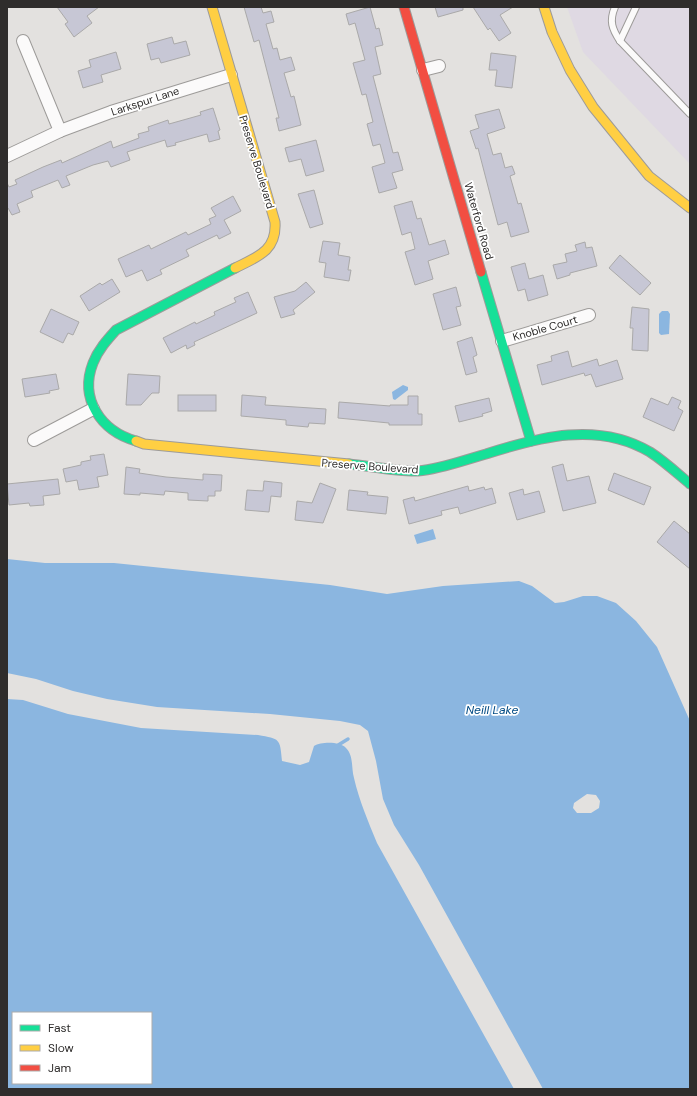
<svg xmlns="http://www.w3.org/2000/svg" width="697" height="1096" font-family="'DM Sans',sans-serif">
  <rect width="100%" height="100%" fill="#e3e1df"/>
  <polygon fill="#dfd9e3" points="567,7 690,7 690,164 583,52"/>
  <g fill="#8bb6e0" fill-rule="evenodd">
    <polygon points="662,311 668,311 670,314 669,334 661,335 659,333 659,314"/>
    <polygon points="403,385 408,387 408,390 395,400 393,399 392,392"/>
    <polygon points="433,529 436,539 417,544 414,535"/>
    <path d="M7 559 45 563H114L330 585 387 594 443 586 519 581 532 586 555 603 564 602 583 596H597L616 603 636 621 657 647 690 721V1089H543L419 865 394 825 383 799 376 761 368 731 360 725 340 721 270 714 157 707 107 699 73 691 36 679 7 673ZM587 794 596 795 600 801 599 808 591 813H577L573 808 574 803Z"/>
    <path d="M7 699 23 700 68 714 141 728 258 735C280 739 280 738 282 761L300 765 309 762 314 746C321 742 339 741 346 748 354 756 351 768 354 778 359 800 368 821 377 843L514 1089H7ZM13 1013H151V1083H13Z"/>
  </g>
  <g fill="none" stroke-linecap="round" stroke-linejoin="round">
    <polyline stroke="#8bb6e0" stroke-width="3.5" points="335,747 348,739"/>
  </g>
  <g fill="#c7c7d5" stroke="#aaa9a9">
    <polygon points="57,7 99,7 87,16 92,23 74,37 65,24 68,22"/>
    <polygon points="244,7 261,7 263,13 271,11 274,22 266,24 273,49 277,48 280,60 291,57 295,70 284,73 291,97 294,96 301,125 279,131 276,118 279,118 259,40 254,42"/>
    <polygon points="370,7 376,29 379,28 383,45 375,47 381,74 373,76 393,153 398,152 403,170 392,173 397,188 379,193 372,167 385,163 380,144 373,146 367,124 373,122 366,94 362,95 353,63 365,60 355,23 349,25 346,14"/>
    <polygon points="435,7 463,7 463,10 438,17"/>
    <polygon points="473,7 513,7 500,15 511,33 499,41 490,28 488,30"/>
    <polygon points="172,37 174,44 186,41 190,55 161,63 159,58 151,60 147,44"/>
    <polygon points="116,52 121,69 101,75 103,82 83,88 78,71 91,67 89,60"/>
    <polygon points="491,53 516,56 512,88 495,86 497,70 489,70"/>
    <polygon points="213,108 220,130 218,131 220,139 209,142 207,134 175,143 176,145 167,147 165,140 127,152 130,160 111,167 108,161 93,165 66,176 70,185 62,188 58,180 31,191 33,197 17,204 20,212 12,215 8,208 7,209 7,183 9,187 17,184 15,180 43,167 61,160 62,163 111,141 113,148 139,138 138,134 149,131 148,127 168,120 169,124 201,115 200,112"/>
    <polygon points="499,109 505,128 487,134 493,155 501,153 505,168 512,166 515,174 510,176 518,204 521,203 529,232 511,237 507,222 498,225 478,148 476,149 470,131 479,128 475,115"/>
    <polygon points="316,140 324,171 306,176 301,159 289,162 285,148"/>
    <polygon points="314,190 323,224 310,228 298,194"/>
    <polygon points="233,196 241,211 224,220 231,233 219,239 217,235 186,250 189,256 160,270 162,274 147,281 142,270 126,277 118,259 149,245 151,249 186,232 188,235 211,224 209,219 216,216 211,208"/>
    <polygon points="412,201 417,219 421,218 429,245 445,240 449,254 428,261 433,279 415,285 405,252 415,249 411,232 402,235 394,206"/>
    <polygon points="323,241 340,243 338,255 350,257 348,270 351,270 349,281 324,277 326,263 319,262"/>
    <polygon points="585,242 586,248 592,247 597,266 570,273 570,275 557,279 553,265 567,262 565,254 577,251 575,245"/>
    <polygon points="620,255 651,283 640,295 609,268"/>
    <polygon points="525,263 529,279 543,275 548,295 528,301 525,289 518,291 511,267"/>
    <polygon points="112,279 120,292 89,311 80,296 100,283 102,285"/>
    <polygon points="306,282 315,292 293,310 295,314 281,318 274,297 295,291"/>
    <polygon points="456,287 461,306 456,307 461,325 443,330 433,294"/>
    <polygon points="248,292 257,313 194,342 195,345 187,349 186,345 171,353 163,338 195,322 196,324 215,315 214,312 236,302 234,298"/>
    <polygon points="632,307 649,309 648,351 632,350 633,328 630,328"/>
    <polygon points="51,309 79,322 73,335 68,333 63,343 40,332"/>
    <polygon points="472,337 477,355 473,357 477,372 466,375 457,342"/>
    <polygon points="568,351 572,367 597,359 599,366 617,360 623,379 596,387 591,374 585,376 584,373 542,385 537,365 552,361 551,356"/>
    <polygon points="56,374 59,389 49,391 50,393 25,397 22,379"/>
    <polygon points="128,374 160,376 159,393 152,393 141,405 126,405"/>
    <rect x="178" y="395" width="38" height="16"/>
    <polygon points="242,395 266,397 265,405 326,409 325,424 309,423 308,427 286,425 286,420 241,416"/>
    <polygon points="408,396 418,396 418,414 422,414 422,425 389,425 389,423 338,418 339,402 390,406 390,405 408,405"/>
    <polygon points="672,397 681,401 678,408 683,411 674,431 643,417 651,398 668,405"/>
    <polygon points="489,398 492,411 482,414 483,416 459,422 455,406"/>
    <polygon points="104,454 108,475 97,477 99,487 79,490 77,480 66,482 63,469 81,465 81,462 91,460 90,456"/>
    <polygon points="563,464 567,481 589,476 596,503 563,511 552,467"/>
    <polygon points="126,467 140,469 139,473 166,477 203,480 203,474 222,475 221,491 215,491 215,496 208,496 208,501 188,500 188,493 165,491 164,495 140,493 140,495 124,494"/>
    <polygon points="614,473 651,487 644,505 608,490"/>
    <polygon points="58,479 60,494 43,496 44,505 30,506 29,503 9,505 7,484"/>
    <polygon points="264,481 282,483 281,497 271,496 269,512 245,510 247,490 263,491"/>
    <polygon points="320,483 336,489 323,523 295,520 297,501 312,503"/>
    <polygon points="468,486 469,491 484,487 485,490 492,488 496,503 460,514 458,507 441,511 442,515 409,524 403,500 414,497 415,501"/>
    <polygon points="523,489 524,495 539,491 545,512 517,520 509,493"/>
    <polygon points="349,490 368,492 367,495 388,497 386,514 347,510"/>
    <polygon points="674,521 690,534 690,569 657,542"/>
  </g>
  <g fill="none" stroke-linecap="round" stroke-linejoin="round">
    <defs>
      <g id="lane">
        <path d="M615 7C609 21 612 29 620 41L690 114"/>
        <polyline points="620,41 636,7"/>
      </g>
      <g id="street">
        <polyline points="23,41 60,131"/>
        <polyline points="423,70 439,66"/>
        <polyline points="7,156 60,131 111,112 231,75"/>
        <polyline points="502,341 589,315"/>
        <polyline points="34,440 93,409"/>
      </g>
      <g id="fast">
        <polyline points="481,272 531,441"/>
        <path d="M136 441C101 431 79 399 93 363 98 350 107 340 116 330L235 268"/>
        <path d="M349 464C369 466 400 472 418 471 441 469 464 460 486 454 539 437 598 421 650 452 664 461 677 473 690 484"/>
      </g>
      <g id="slow">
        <path d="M212 7 275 222C277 251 257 257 235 268"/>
        <polyline points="544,7 552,32 570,70 593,107 649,176 690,208"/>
        <polyline points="136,441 144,444 349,464"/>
      </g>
      <polyline id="jam" points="404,7 481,272"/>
    </defs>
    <use href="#lane" stroke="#9d9b99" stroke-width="8"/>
    <use href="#street" stroke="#9d9b99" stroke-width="14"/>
    <use href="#fast" stroke="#9d9b99" stroke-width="11"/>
    <use href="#slow" stroke="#9d9b99" stroke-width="11"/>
    <use href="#jam" stroke="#9d9b99" stroke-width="11"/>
    <use href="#lane" stroke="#fbfafa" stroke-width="6"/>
    <use href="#street" stroke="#fbfafa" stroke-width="12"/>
    <use href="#fast" stroke="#16e098" stroke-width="9"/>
    <use href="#slow" stroke="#ffcf43" stroke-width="9"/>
    <use href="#jam" stroke="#f24e42" stroke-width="9"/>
  </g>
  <g text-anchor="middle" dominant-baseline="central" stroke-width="3.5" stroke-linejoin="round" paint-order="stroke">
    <g font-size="11" fill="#2f2d2c" stroke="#fff">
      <text transform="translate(145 101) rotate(-18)">Larkspur Lane</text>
      <text transform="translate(257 162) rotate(73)">Preserve Boulevard</text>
      <text transform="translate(479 221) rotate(74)">Waterford Road</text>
      <text transform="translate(545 328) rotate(-16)">Knoble Court</text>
      <text transform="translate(370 466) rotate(4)">Preserve Boulevard</text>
    </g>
    <g font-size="12" font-style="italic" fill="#004a83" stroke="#fff">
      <text x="492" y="710">Neill Lake</text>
    </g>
  </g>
  <rect width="697" height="1096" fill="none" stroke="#2f2d2c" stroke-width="16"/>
  <rect x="12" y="1012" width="140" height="72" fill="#ffffff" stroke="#acabab"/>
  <rect x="20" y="1025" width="20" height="6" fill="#16e098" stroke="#acabab"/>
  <text x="48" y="1032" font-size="12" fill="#2f2d2c">Fast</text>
  <rect x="20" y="1045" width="20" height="6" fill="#ffcf43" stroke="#acabab"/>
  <text x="48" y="1052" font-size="12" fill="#2f2d2c">Slow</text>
  <rect x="20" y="1065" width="20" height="6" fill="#f24e42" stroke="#acabab"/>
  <text x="48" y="1072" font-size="12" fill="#2f2d2c">Jam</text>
</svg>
